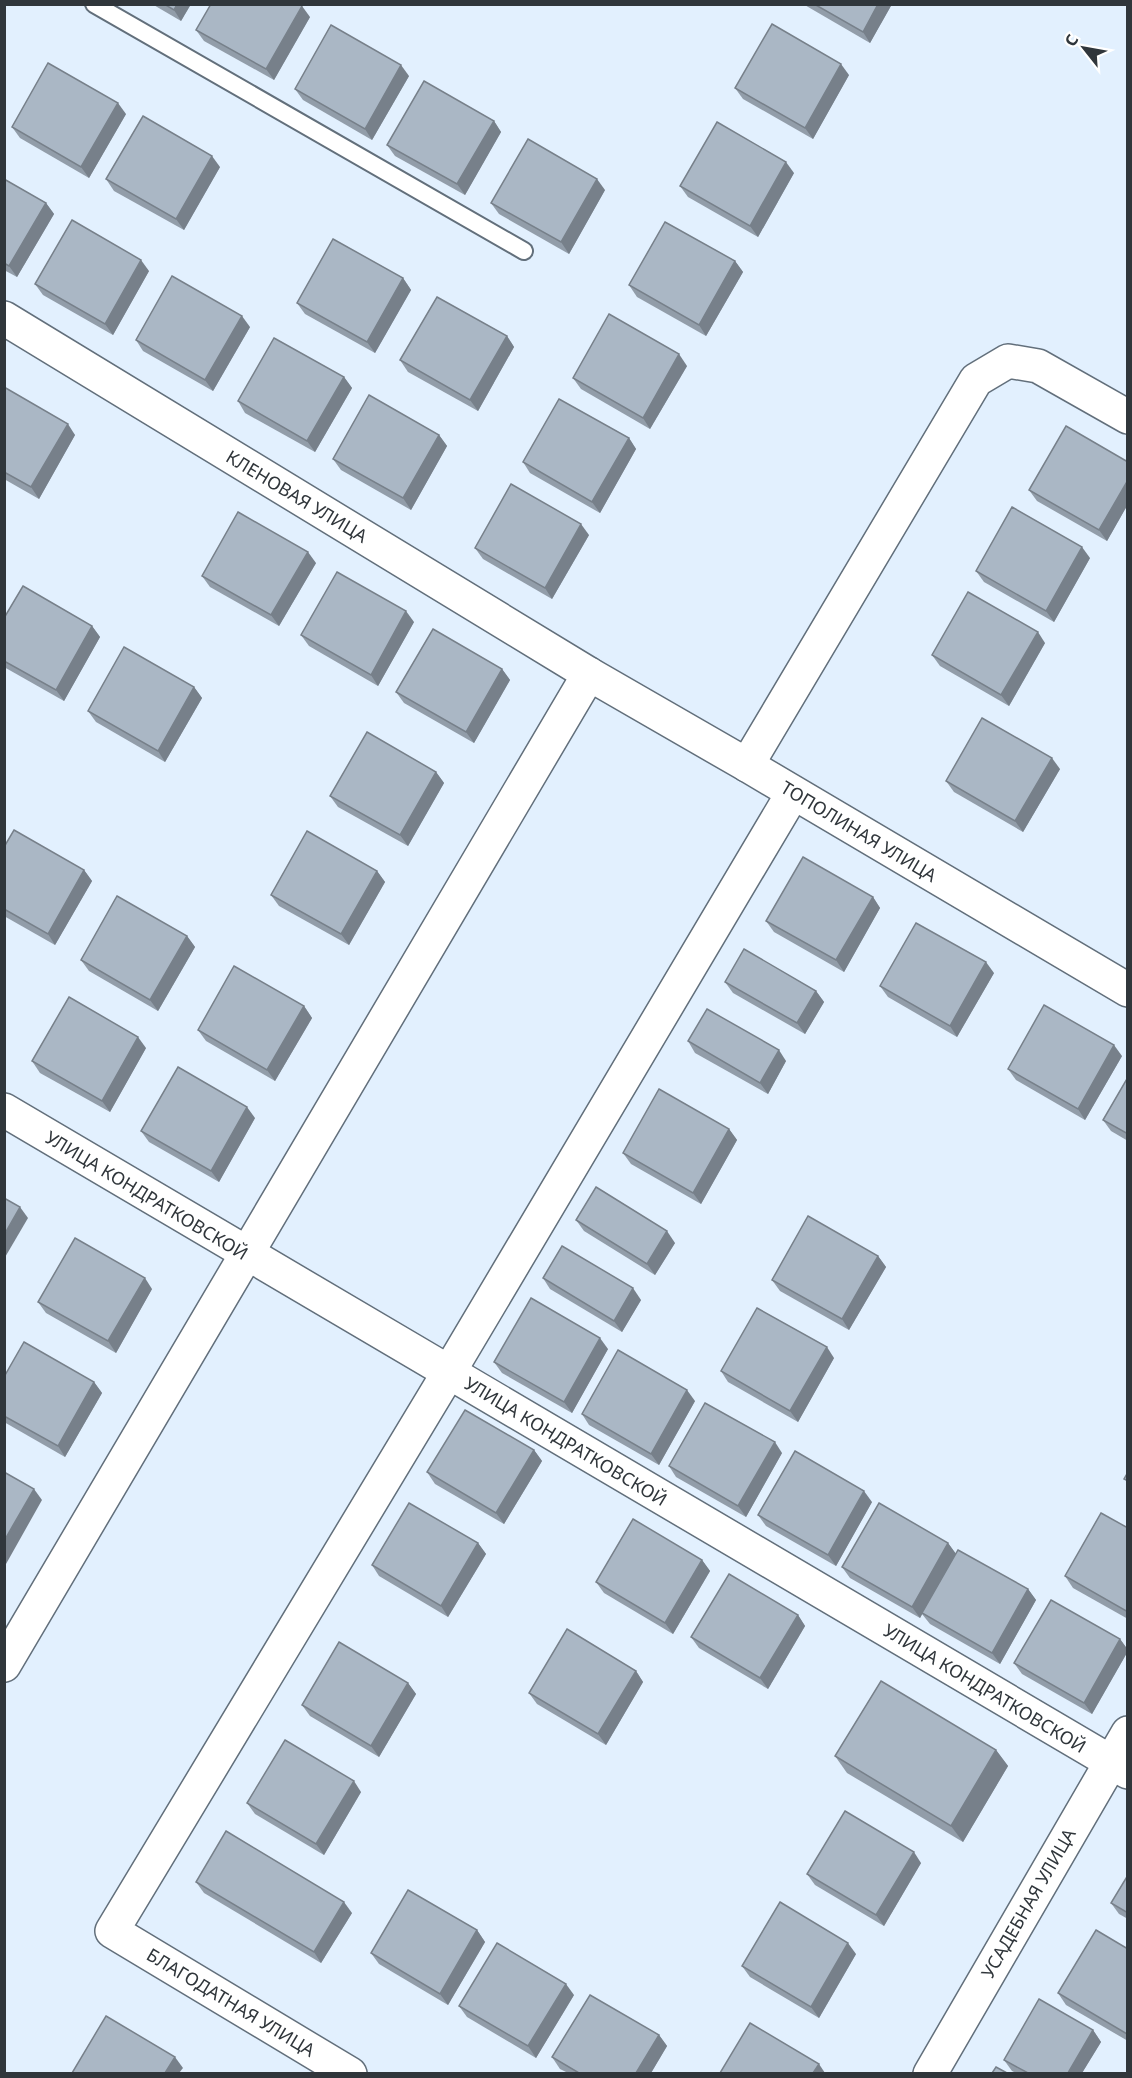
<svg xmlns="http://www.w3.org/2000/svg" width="1132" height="2078" font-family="'Noto Sans',sans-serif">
  <rect width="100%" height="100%" fill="#e2f0fe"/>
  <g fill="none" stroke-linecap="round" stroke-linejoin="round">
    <defs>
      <polyline id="lane" points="94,4 524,251"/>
      <g id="street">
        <polyline points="4,318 589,674 747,765 1128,990"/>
        <polyline points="747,765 976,380 1008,361 1038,366 1128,417"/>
        <polyline points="4,1110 1128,1772"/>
        <polyline points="4,1665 589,674"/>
        <polyline points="350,2074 112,1931 449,1372 793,793"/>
        <polyline points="930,2074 1128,1733"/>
      </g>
    </defs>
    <use href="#lane" stroke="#626f7b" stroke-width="20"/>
    <use href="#street" stroke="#626f7b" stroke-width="36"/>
    <use href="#lane" stroke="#fff" stroke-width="16"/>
    <use href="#street" stroke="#fff" stroke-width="33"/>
  </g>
  <g fill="#929da9">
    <polygon points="152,4 191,4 181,21"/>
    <polygon points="803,4 892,4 870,43"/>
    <polygon points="310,17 274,80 204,41 196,30"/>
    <polygon points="849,75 813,139 743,99 735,88"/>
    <polygon points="409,76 372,140 303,100 295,89"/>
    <polygon points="126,114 89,178 20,138 12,127"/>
    <polygon points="494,121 501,132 465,195 395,156 387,145"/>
    <polygon points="220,167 184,230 114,191 106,179"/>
    <polygon points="794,173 758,237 688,197 680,186"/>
    <polygon points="4,179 46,203 54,214 17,277 4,270"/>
    <polygon points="605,190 569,254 499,214 491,203"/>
    <polygon points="735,261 743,272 706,336 637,297 629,285"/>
    <polygon points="149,271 113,335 43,295 35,284"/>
    <polygon points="403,278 411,290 375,353 305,314 297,303"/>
    <polygon points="250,327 213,391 143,351 136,340"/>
    <polygon points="507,336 514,347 478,411 408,372 400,360"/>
    <polygon points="687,366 650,429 581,389 573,378"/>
    <polygon points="344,377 352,388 315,452 245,413 238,401"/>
    <polygon points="4,387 75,435 39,499 4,479"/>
    <polygon points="439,435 447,446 411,510 341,470 333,459"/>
    <polygon points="629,438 636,449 600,513 530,473 523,462"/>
    <polygon points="1128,462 1128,504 1107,541 1037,501 1029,490"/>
    <polygon points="589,535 552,599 483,559 475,548"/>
    <polygon points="1090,558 1054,622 984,582 976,571"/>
    <polygon points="316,563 279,626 210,587 202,576"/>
    <polygon points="4,618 92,626 100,637 64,701 4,667"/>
    <polygon points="414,622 378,686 309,646 301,635"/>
    <polygon points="1045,643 1009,706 940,666 932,655"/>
    <polygon points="502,669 510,680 474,743 404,703 396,692"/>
    <polygon points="194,687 202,698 165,762 96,722 88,711"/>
    <polygon points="1060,769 1023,832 954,792 946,781"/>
    <polygon points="436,772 444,783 408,846 338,807 330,796"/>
    <polygon points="4,847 84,870 92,881 55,945 4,916"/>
    <polygon points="377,871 385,882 349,945 279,906 271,895"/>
    <polygon points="873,897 880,908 844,972 774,932 766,921"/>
    <polygon points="187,936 195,947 158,1011 89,971 81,960"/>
    <polygon points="994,973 957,1037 888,997 880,986"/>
    <polygon points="725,982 816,991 824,1002 805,1034 733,993"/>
    <polygon points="304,1006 312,1018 275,1081 206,1041 198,1030"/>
    <polygon points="688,1041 786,1061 768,1094 695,1053"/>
    <polygon points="146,1048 110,1112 40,1073 32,1061"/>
    <polygon points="1122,1056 1085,1120 1016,1080 1008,1069"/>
    <polygon points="1128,1077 1128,1141 1111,1131 1103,1120"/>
    <polygon points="255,1118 219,1182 149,1142 141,1131"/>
    <polygon points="729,1129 737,1140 701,1204 631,1164 623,1153"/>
    <polygon points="576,1220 675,1243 655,1275 584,1231"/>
    <polygon points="878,1256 886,1267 849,1330 780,1291 772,1280"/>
    <polygon points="543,1278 641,1300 622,1332 550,1289"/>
    <polygon points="152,1289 116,1353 46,1313 38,1302"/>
    <polygon points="608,1349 572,1413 502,1373 494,1362"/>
    <polygon points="834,1358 798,1422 728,1382 721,1371"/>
    <polygon points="4,1377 94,1382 102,1393 65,1457 4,1422"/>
    <polygon points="695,1401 659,1465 589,1425 582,1414"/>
    <polygon points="534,1450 542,1461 504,1524 435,1484 427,1472"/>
    <polygon points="782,1453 746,1517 676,1477 669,1466"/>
    <polygon points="872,1502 836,1566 766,1526 758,1515"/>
    <polygon points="1128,1528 1128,1619 1073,1588 1065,1576"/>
    <polygon points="478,1543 486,1554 448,1617 379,1576 372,1565"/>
    <polygon points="948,1543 956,1554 1028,1589 1036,1600 1000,1664 930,1624 922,1614 920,1618 850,1578 842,1567"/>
    <polygon points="702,1560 710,1571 673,1634 604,1593 596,1582"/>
    <polygon points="798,1615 805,1626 768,1689 699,1648 691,1637"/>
    <polygon points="1120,1639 1128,1650 1128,1651 1092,1714 1022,1674 1014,1663"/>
    <polygon points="636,1671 643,1682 606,1745 537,1704 529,1693"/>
    <polygon points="408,1683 416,1694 379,1757 310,1716 302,1705"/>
    <polygon points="996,1750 1008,1766 963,1842 847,1773 835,1756"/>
    <polygon points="361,1792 324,1855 255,1814 247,1803"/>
    <polygon points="921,1863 884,1926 815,1885 807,1874"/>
    <polygon points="1128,1875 1128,1919 1119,1914 1111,1903"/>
    <polygon points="196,1882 352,1913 321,1963 204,1893"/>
    <polygon points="477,1930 485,1942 448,2005 379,1964 371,1953"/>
    <polygon points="1128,1949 1128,2041 1066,2005 1058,1993"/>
    <polygon points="856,1954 819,2018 750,1977 742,1966"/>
    <polygon points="574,1995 536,2058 467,2017 459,2006"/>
    <polygon points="1093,2030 1101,2042 1082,2073 1016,2073 1012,2071 1004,2060"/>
    <polygon points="659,2035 667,2046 651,2073 568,2073 560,2069 552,2057"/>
  </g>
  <g fill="#77808a">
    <polygon points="177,4 191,4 181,21 174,10"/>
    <polygon points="878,4 892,4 870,43 863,32"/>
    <polygon points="302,6 310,17 274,80 266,69"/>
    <polygon points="841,64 849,75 813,139 805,128"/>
    <polygon points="401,65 409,76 372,140 365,129"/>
    <polygon points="118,103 126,114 89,178 81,167"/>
    <polygon points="494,121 501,132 465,195 457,184"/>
    <polygon points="212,156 220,167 184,230 176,219"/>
    <polygon points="786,162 794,173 758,237 750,226"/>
    <polygon points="597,179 605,190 569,254 561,242"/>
    <polygon points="46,203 54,214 17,277 9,266"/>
    <polygon points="141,260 149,271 113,335 105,324"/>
    <polygon points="735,261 743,272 706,336 699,325"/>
    <polygon points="403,278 411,290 375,353 367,342"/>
    <polygon points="242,316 250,327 213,391 205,380"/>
    <polygon points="507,336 514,347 478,411 470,400"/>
    <polygon points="679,354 687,366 650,429 643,418"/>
    <polygon points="344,377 352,388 315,452 307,441"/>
    <polygon points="68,424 75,435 39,499 31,487"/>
    <polygon points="439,435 447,446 411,510 403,498"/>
    <polygon points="629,438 636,449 600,513 592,502"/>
    <polygon points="1128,480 1128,504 1107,541 1099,530"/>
    <polygon points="581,524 589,535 552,599 545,588"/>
    <polygon points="1082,547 1090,558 1054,622 1046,611"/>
    <polygon points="308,552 316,563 279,626 271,615"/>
    <polygon points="406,611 414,622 378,686 371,675"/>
    <polygon points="92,626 100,637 64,701 56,690"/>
    <polygon points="1038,632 1045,643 1009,706 1001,695"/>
    <polygon points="502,669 510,680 474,743 466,732"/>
    <polygon points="194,687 202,698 165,762 158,751"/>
    <polygon points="1052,758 1060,769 1023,832 1015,821"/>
    <polygon points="436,772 444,783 408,846 400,835"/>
    <polygon points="84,870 92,881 55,945 48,934"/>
    <polygon points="377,871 385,882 349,945 341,934"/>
    <polygon points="873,897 880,908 844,972 836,960"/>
    <polygon points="187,936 195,947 158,1011 150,1000"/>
    <polygon points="986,962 994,973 957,1037 950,1026"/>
    <polygon points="816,991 824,1002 805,1034 797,1023"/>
    <polygon points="304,1006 312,1018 275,1081 267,1070"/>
    <polygon points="138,1037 146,1048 110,1112 102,1101"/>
    <polygon points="1114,1045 1122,1056 1085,1120 1078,1109"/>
    <polygon points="779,1050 786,1061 768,1094 760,1083"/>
    <polygon points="247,1107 255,1118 219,1182 211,1171"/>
    <polygon points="729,1129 737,1140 701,1204 693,1193"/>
    <polygon points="20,1207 28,1218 4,1259 4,1235"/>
    <polygon points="667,1231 675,1243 655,1275 647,1264"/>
    <polygon points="878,1256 886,1267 849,1330 842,1319"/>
    <polygon points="145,1278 152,1289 116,1353 108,1341"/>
    <polygon points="633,1288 641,1300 622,1332 614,1321"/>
    <polygon points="600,1338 608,1349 572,1413 564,1402"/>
    <polygon points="827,1347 834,1358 798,1422 790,1411"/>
    <polygon points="94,1382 102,1393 65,1457 58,1446"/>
    <polygon points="687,1390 695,1401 659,1465 651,1454"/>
    <polygon points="775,1442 782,1453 746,1517 738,1506"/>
    <polygon points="534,1450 542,1461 504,1524 496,1513"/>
    <polygon points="34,1489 42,1500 6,1564 4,1562 4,1541"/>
    <polygon points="864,1491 872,1502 836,1566 828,1555"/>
    <polygon points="478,1543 486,1554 448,1617 441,1606"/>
    <polygon points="948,1543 956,1554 920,1618 912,1607"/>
    <polygon points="702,1560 710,1571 673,1634 665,1623"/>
    <polygon points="1028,1589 1036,1600 1000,1664 992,1653"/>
    <polygon points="798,1615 805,1626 768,1689 760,1678"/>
    <polygon points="1120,1639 1128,1650 1128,1651 1092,1714 1084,1703"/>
    <polygon points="636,1671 643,1682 606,1745 598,1734"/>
    <polygon points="408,1683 416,1694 379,1757 371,1746"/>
    <polygon points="996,1750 1008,1766 963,1842 951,1826"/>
    <polygon points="354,1781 361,1792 324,1855 316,1844"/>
    <polygon points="914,1852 921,1863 884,1926 876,1915"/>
    <polygon points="344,1902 352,1913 321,1963 314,1952"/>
    <polygon points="477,1930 485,1942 448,2005 440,1994"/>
    <polygon points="848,1943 856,1954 819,2018 811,2007"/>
    <polygon points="566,1984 574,1995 536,2058 528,2046"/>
    <polygon points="1093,2030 1101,2042 1082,2073 1068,2073"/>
    <polygon points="659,2035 667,2046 651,2073 636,2073"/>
    <polygon points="175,2057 183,2068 179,2073 165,2073"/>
    <polygon points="819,2064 825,2073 813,2073"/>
  </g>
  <g fill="#aab7c5" stroke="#77808a" stroke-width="1.5">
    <polygon points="164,4 177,4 174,10"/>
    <polygon points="211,4 300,4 302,6 266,69 196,30"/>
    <polygon points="814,4 878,4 863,32"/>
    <polygon points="772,24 841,64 805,128 735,88"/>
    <polygon points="331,25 401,65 365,129 295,89"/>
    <polygon points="48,63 118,103 81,167 12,127"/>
    <polygon points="424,81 494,121 457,184 387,145"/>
    <polygon points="143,116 212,156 176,219 106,179"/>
    <polygon points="717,122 786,162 750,226 680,186"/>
    <polygon points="528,139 597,179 561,242 491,203"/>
    <polygon points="4,179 46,203 9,266 4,263"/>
    <polygon points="72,220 141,260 105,324 35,284"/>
    <polygon points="665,222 735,261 699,325 629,285"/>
    <polygon points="333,239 403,278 367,342 297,303"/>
    <polygon points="172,276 242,316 205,380 136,340"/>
    <polygon points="437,297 507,336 470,400 400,360"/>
    <polygon points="609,314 679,354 643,418 573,378"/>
    <polygon points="274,338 344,377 307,441 238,401"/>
    <polygon points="4,387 68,424 31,487 4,472"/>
    <polygon points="369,395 439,435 403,498 333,459"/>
    <polygon points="559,399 629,438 592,502 523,462"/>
    <polygon points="1066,426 1128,462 1128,480 1099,530 1029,490"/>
    <polygon points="511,484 581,524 545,588 475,548"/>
    <polygon points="1012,507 1082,547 1046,611 976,571"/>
    <polygon points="238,512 308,552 271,615 202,576"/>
    <polygon points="337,572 406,611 371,675 301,635"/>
    <polygon points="23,586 92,626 56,690 4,661 4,618"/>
    <polygon points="968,592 1038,632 1001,695 932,655"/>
    <polygon points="433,629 502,669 466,732 396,692"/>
    <polygon points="124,647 194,687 158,751 88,711"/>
    <polygon points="982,718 1052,758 1015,821 946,781"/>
    <polygon points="367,732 436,772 400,835 330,796"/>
    <polygon points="14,830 84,870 48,934 4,909 4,847"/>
    <polygon points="307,831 377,871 341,934 271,895"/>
    <polygon points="803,857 873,897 836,960 766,921"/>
    <polygon points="117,896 187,936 150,1000 81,960"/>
    <polygon points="916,923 986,962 950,1026 880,986"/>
    <polygon points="744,949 816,991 797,1023 725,982"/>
    <polygon points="234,966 304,1006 267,1070 198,1030"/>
    <polygon points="69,997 138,1037 102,1101 32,1061"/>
    <polygon points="1044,1005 1114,1045 1078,1109 1008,1069"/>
    <polygon points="707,1009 779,1050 760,1083 688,1041"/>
    <polygon points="178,1067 247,1107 211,1171 141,1131"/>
    <polygon points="1128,1077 1128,1134 1103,1120"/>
    <polygon points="659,1089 729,1129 693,1193 623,1153"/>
    <polygon points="596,1187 667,1231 647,1264 576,1220"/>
    <polygon points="4,1198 20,1207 4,1235"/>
    <polygon points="808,1216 878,1256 842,1319 772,1280"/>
    <polygon points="75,1238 145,1278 108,1341 38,1302"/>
    <polygon points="562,1246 633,1288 614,1321 543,1278"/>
    <polygon points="531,1298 600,1338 564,1402 494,1362"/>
    <polygon points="757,1308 827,1347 790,1411 721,1371"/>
    <polygon points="24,1342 94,1382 58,1446 4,1416 4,1377"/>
    <polygon points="618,1350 687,1390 651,1454 582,1414"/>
    <polygon points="705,1403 775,1442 738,1506 669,1466"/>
    <polygon points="465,1410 534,1450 496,1513 427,1472"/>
    <polygon points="795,1451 864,1491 828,1555 758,1515"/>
    <polygon points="4,1472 34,1489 4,1541"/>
    <polygon points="1128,1472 1128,1481 1124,1479"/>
    <polygon points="409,1503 478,1543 441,1606 372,1565"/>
    <polygon points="879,1503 948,1543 912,1607 842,1567"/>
    <polygon points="1101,1513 1128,1528 1128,1612 1065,1576"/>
    <polygon points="633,1519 702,1560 665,1623 596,1582"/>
    <polygon points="958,1550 1028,1589 992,1653 922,1613"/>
    <polygon points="729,1574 798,1615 760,1678 691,1637"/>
    <polygon points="1051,1600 1120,1639 1084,1703 1014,1663"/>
    <polygon points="567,1629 636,1671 598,1734 529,1693"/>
    <polygon points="339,1642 408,1683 371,1746 302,1705"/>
    <polygon points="881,1681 996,1750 951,1826 835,1756"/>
    <polygon points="285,1740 354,1781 316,1844 247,1803"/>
    <polygon points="845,1811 914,1852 876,1915 807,1874"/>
    <polygon points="226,1831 344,1902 314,1952 196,1882"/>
    <polygon points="1128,1875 1128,1913 1111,1903"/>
    <polygon points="408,1890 477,1930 440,1994 371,1953"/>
    <polygon points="780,1902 848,1943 811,2007 742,1966"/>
    <polygon points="1096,1930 1128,1949 1127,2034 1058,1993"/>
    <polygon points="497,1943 566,1984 528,2046 459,2006"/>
    <polygon points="590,1995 659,2035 636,2073 579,2073 552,2057"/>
    <polygon points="1039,1999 1093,2030 1068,2073 1028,2073 1004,2060"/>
    <polygon points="106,2016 175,2057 165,2073 72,2073"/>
    <polygon points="750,2023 819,2064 813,2073 720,2073"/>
    <polygon points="996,2067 1007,2073 992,2073"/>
  </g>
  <g text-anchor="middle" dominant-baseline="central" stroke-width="4.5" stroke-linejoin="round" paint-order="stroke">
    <g font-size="18" fill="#30363b" stroke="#fff">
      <text transform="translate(297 496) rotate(31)">КЛЕНОВАЯ УЛИЦА</text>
      <text transform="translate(859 831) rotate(31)">ТОПОЛИНАЯ УЛИЦА</text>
      <text transform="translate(147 1195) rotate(31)">УЛИЦА КОНДРАТКОВСКОЙ</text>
      <text transform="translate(566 1441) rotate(31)">УЛИЦА КОНДРАТКОВСКОЙ</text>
      <text transform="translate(985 1688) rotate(31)">УЛИЦА КОНДРАТКОВСКОЙ</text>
      <text transform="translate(1028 1903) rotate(-60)">УСАДЕБНАЯ УЛИЦА</text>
      <text transform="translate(231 2002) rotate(31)">БЛАГОДАТНАЯ УЛИЦА</text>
    </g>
  </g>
  <rect width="1132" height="2078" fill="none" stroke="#30363b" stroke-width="12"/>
  <g transform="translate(1084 48) rotate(301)" stroke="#ffffff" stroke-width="4.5" paint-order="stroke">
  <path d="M0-4.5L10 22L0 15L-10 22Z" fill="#30363b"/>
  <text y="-9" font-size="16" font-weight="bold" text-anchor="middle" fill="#30363b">С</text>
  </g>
</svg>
